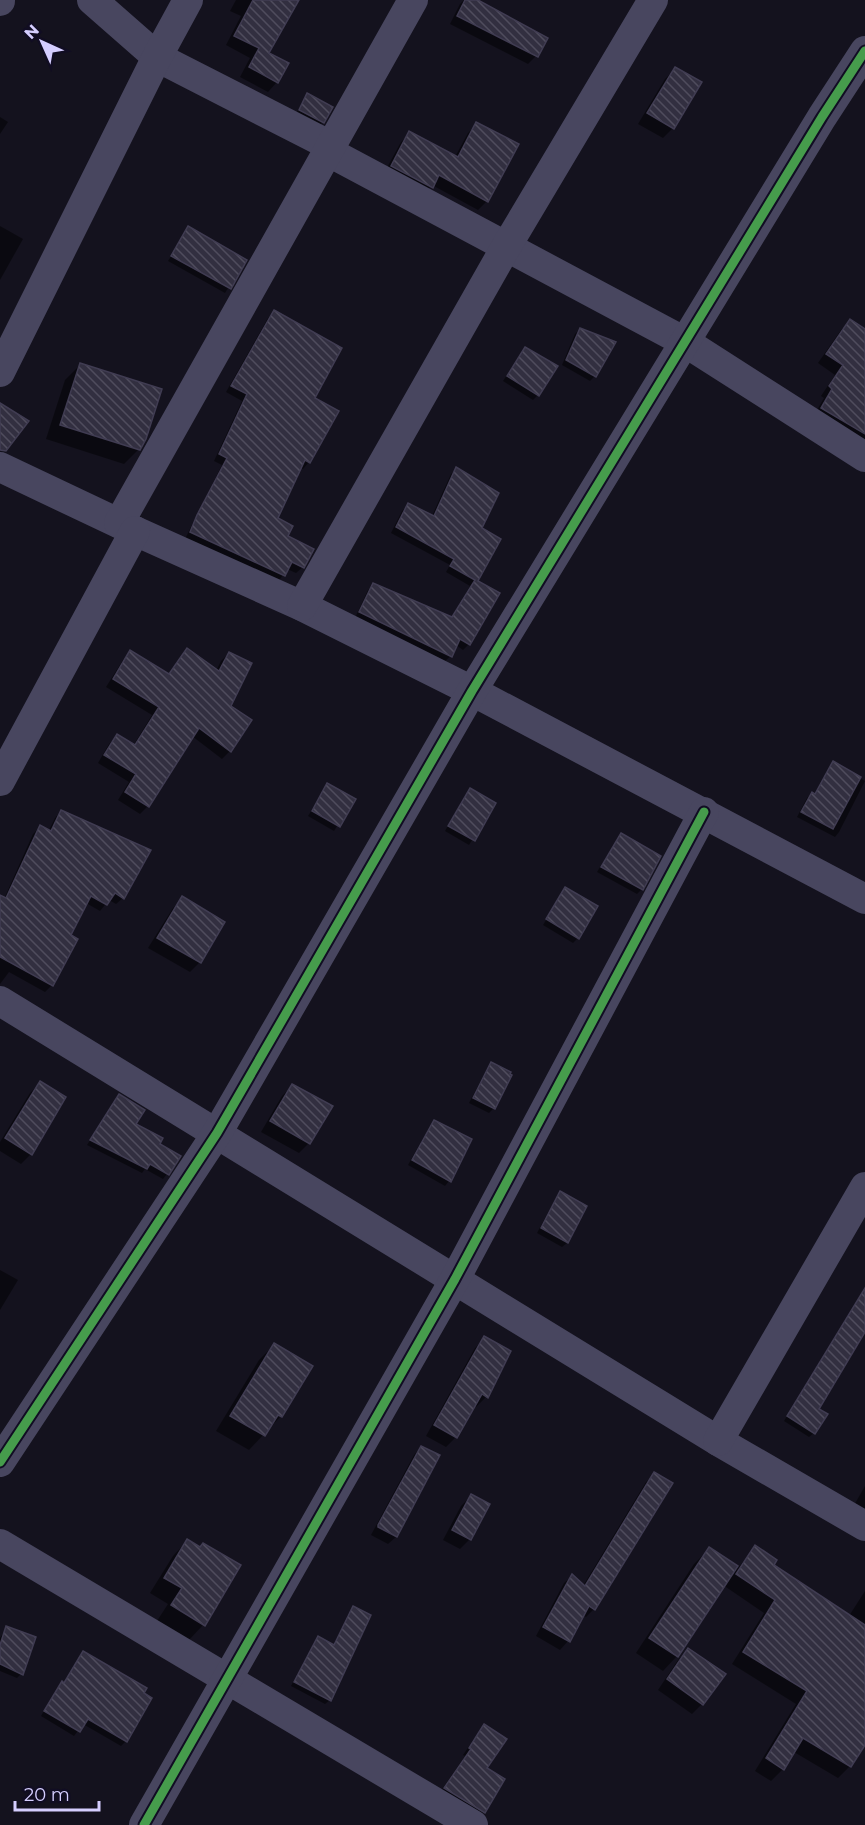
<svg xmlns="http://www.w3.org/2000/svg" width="865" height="1825" font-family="Montserrat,sans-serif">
  <defs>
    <pattern id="building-back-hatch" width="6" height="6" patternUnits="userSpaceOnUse" patternTransform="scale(1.5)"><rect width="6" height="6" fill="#322f40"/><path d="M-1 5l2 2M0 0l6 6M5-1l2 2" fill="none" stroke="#4f4c5d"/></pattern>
  </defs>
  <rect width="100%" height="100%" fill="#14121e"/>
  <g fill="#0007">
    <polygon points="236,0 297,0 267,53 287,64 277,82 268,92 240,77 250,58 226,45 241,16 230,11"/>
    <polygon points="464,0 474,0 536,56 528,64 450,24 460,4"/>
    <polygon points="675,69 699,83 673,128 663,138 638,124 665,79"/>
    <polygon points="308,95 323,122 318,127 295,115"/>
    <polygon points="0,117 8,122 0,134"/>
    <polygon points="477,124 487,201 478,210 432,185 422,196 383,175 401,142 410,133 455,157 468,133"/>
    <polygon points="0,226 23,239 0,280"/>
    <polygon points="189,228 245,260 225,293 168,261"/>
    <polygon points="274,312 313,398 309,462 303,469 300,467 276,518 303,567 296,573 287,569 278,582 185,539 222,465 214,461 242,401 226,392 268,318"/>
    <polygon points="850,321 865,331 865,443 813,417 824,398 821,396 835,375 818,363 841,330"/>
    <polygon points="580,329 595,376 590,381 562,365 575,334"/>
    <polygon points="525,348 538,395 533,400 503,381"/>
    <polygon points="80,365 139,449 124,464 46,439 65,380"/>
    <polygon points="456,469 480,528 476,582 498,594 469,644 463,650 456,645 451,656 445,661 355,618 368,590 374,585 451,618 470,586 446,572 450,565 391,533 402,511 408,505 432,516 451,474"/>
    <polygon points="188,650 216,671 221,661 229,653 230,751 222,759 192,736 148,806 140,814 118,800 129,782 98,763 109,744 117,736 133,746 152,715 106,687 123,660 130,652 167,675"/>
    <polygon points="833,763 865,781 839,832 835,837 797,817 807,798 812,794 814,795"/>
    <polygon points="328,785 354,799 334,831 308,816"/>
    <polygon points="470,790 494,804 469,845 445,831 466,794"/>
    <polygon points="61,811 123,898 116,904 109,900 100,911 86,903 69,936 52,985 45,992 9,972 0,984 0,897 4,899 33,834 40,827 48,832 55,818"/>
    <polygon points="621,834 642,889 637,894 597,872"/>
    <polygon points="565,889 578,938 573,943 543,925"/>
    <polygon points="183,898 223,922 200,962 190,972 148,948 173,908"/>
    <polygon points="491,1064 494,1108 489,1113 469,1103 487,1069"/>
    <polygon points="40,1083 31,1154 21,1164 0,1151 0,1142 30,1093"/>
    <polygon points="292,1086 309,1143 299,1153 261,1132 282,1096"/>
    <polygon points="115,1101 133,1124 158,1145 167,1174 163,1179 145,1169 142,1173 87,1145"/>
    <polygon points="435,1121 449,1181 445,1186 408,1165 430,1126"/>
    <polygon points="561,1193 585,1206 567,1243 562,1247 537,1233 556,1198"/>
    <polygon points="0,1270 18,1280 0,1310"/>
    <polygon points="865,1287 865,1329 816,1409 814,1433 809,1437 784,1421"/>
    <polygon points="485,1338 486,1397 476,1407 474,1405 456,1437 446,1447 426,1436 475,1348"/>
    <polygon points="274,1345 281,1416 249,1450 216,1431 259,1360"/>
    <polygon points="421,1447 438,1456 396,1537 388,1544 371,1535 414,1455"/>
    <polygon points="655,1474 594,1609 586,1617 582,1615 568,1641 560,1650 536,1636 564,1583 572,1576 583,1586 646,1482"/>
    <polygon points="865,1486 865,1524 849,1514"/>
    <polygon points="471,1496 470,1539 460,1549 443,1540 461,1506"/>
    <polygon points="187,1541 203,1625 189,1640 157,1621 168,1604 150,1593 173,1556"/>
    <polygon points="755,1547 771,1566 849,1616 865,1591 865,1742 850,1766 838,1778 794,1752 783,1769 771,1781 755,1771 796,1704 732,1664 764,1613 723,1585 677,1656 663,1671 636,1653 694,1564 709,1549 738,1568"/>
    <polygon points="353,1608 330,1700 325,1704 291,1686 314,1643 319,1638 333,1646 349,1613"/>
    <polygon points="7,1628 21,1674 17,1678 0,1671 0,1638"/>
    <polygon points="688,1650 702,1704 692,1714 658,1690 678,1660"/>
    <polygon points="84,1652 126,1741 121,1746 83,1724 74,1736 41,1716 57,1688 63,1684"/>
    <polygon points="485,1726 485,1769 503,1780 484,1812 477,1819 438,1795 465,1756 463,1755 478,1733"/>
  </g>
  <g fill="url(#building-back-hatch)" stroke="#403c52" stroke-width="1.5">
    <polygon points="253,0 299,0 269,53 289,63 278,83 249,67 259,48 234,36"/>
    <polygon points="465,0 478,0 548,38 538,57 457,16"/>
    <polygon points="675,67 702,82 674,129 647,113"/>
    <polygon points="307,93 333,107 324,123 299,110"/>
    <polygon points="476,122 519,144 488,202 439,175 433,188 391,166 409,131 458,157"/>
    <polygon points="188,226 247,260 231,289 171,256"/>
    <polygon points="274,310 342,348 315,398 339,411 310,463 305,460 278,518 293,526 288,536 314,549 304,568 292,562 285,576 190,532 197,515 227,458 219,454 247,394 231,386"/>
    <polygon points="850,319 865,329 865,434 821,408 832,389 829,386 843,365 826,354"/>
    <polygon points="580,328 616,342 596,377 566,360"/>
    <polygon points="525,347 558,366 539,396 507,376"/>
    <polygon points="80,363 162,389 146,439 140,450 60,425"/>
    <polygon points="0,403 29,421 6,451 0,450"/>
    <polygon points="456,467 499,493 482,528 501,539 478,581 500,593 470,645 460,639 452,657 359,612 373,583 452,617 475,580 450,566 454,559 396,527 408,503 434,516"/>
    <polygon points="187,648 219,671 229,652 252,663 231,706 252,720 231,752 199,728 149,807 125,792 136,774 104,755 117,734 135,745 159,707 113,679 130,650 169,674"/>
    <polygon points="833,761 861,777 833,829 801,812 812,792 815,794"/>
    <polygon points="327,783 356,799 340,827 312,811"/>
    <polygon points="470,788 496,803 475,841 448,826"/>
    <polygon points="61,810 151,850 124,899 115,893 107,905 91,896 71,935 78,939 53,986 0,957 0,895 6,898 40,825 51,831"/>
    <polygon points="621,833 661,856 643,890 601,867"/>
    <polygon points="565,887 598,906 579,939 546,919"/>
    <polygon points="182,896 225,922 201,963 157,938"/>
    <polygon points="491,1062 511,1072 510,1074 512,1075 495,1109 473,1098"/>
    <polygon points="40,1081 66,1097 32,1155 5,1138"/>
    <polygon points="292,1084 333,1106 310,1144 270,1121"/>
    <polygon points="119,1094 145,1110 136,1124 163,1138 160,1144 181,1156 169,1175 150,1164 147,1169 90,1140"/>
    <polygon points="434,1120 472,1139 451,1182 412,1160"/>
    <polygon points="560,1191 587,1206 568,1243 541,1228"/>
    <polygon points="865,1288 865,1332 819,1409 828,1414 815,1434 787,1416"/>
    <polygon points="484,1336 511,1351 488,1398 482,1394 457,1438 434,1425"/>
    <polygon points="274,1343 313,1366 282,1417 278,1415 265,1436 230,1416"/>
    <polygon points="421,1446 440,1455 397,1537 378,1527 378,1525"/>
    <polygon points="654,1472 673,1483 595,1610 589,1606 570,1642 543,1627 572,1574 585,1586"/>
    <polygon points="471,1494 490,1504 471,1540 452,1530"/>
    <polygon points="187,1539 200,1547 203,1543 241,1565 205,1626 171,1605 182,1588 164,1578"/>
    <polygon points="755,1545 777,1560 774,1565 865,1625 865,1745 851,1767 803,1738 784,1770 766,1758 807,1691 743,1652 775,1600 736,1574"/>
    <polygon points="709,1547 738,1566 678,1657 649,1638"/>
    <polygon points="353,1606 371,1615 331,1701 294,1682 318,1636 334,1645"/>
    <polygon points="6,1626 36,1637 23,1675 0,1664 0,1645"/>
    <polygon points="688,1648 726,1674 703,1705 667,1679"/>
    <polygon points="83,1651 147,1688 144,1693 152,1698 127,1742 88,1719 80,1732 44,1711 62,1681 64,1683"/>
    <polygon points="484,1724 507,1739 487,1768 505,1779 485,1813 444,1788 471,1749 469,1748"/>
  </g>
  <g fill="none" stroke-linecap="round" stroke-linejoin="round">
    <g stroke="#48465f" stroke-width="30">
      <polyline points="92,0 157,57 331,146"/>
      <polyline points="0,1 0,0"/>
      <polyline points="329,152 685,342 865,457"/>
      <polyline points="0,372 157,57 188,0"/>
      <polyline points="0,467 135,531 302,606 472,691 865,899"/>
      <polyline points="119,523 413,0"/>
      <polyline points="302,606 506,247 653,0"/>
      <polyline points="0,781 135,531"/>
      <polyline points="0,1001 718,1441 865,1526"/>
      <polyline points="718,1441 865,1187"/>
      <polyline points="0,1462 217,1133 472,691 822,117 865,51"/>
      <polyline points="0,1544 473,1825"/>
      <polyline points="144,1825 455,1279 704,812"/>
    </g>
    <defs>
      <g id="cycleway">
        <polyline points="0,1462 217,1133 472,691 822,117 865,51"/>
        <polyline points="144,1825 455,1279 704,812"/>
      </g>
    </defs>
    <use href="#cycleway" stroke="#110d23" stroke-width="13"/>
    <use href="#cycleway" stroke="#469c4c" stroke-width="9"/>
  </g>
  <g transform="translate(42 42) rotate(315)" stroke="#110d23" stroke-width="4.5" paint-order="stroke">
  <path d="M0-4.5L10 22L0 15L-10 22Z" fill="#d5ceff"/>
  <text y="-9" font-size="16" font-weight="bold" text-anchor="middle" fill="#d5ceff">N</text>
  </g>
  <path d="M15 1801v9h84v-9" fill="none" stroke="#d5ceff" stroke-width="3"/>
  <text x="24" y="1801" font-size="18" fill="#d5ceff" stroke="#110d23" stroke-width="4.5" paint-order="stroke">20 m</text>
</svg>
